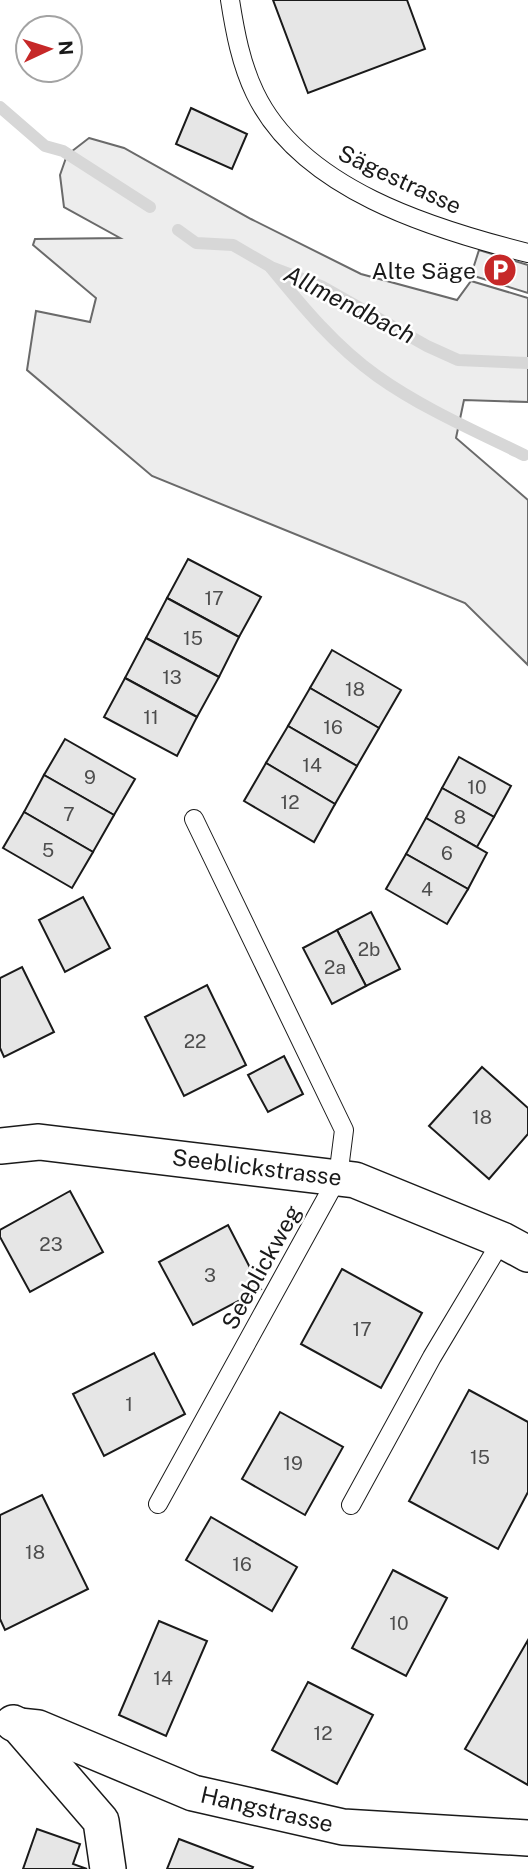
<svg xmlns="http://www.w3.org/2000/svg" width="528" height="1869" font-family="'Public Sans',sans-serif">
  <rect width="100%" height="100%" fill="#fff"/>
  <g fill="#ededed" stroke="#6a6a6a" stroke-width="2">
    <polygon points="89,138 124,148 251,219 361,274 457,300 471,281 528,298 528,402 464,400 456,438 528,500 528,665 465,603 152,476 27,370 36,311 90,322 96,298 33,245 35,239 120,238 64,207 60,175 67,155"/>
    <polygon points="479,250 528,265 528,293 471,275"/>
  </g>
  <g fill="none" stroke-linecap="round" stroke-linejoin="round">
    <g stroke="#d7d7d7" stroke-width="12">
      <polyline points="0,107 45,146 63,151 150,207"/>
      <polyline points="178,230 196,243 233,245 271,267 321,286 427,346 458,360 528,363"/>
      <path d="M271 268C303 307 335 346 377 376 422 408 475 431 524 455"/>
    </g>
  </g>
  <g fill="#e6e6e6" stroke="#1a1a1a" stroke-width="2">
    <polygon points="273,0 407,0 425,49 308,93"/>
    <polygon points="191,108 247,134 232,169 176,144"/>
    <polygon points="188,559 261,597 239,637 167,598"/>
    <polygon points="167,598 239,637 219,677 146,638"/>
    <polygon points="146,638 219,677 197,717 125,678"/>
    <polygon points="332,650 401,690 379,728 310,688"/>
    <polygon points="125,678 197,717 177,756 104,717"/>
    <polygon points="310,688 379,728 357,766 288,726"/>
    <polygon points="288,726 357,766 335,804 266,763"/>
    <polygon points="65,739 135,779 114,815 44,775"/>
    <polygon points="459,757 511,786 494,817 442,788"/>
    <polygon points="266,763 335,804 314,842 244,801"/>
    <polygon points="44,775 114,815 93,852 24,812"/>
    <polygon points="442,788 494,817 477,847 426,818"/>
    <polygon points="24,812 93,852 72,888 3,848"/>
    <polygon points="426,818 487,853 468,889 406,854"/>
    <polygon points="406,854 468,889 447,924 386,889"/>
    <polygon points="83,897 110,948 65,972 39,920"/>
    <polygon points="371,912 400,969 366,986 337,930"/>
    <polygon points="337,930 366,986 332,1004 303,948"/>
    <polygon points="22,967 54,1032 4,1057 0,1048 0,978"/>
    <polygon points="207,985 246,1065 184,1096 145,1017"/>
    <polygon points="284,1056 303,1094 268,1112 248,1075"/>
    <polygon points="482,1067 528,1108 528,1134 489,1179 429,1126"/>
    <polygon points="70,1191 103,1252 30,1292 0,1237 0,1230"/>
    <polygon points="228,1225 261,1289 193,1325 159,1262"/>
    <polygon points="342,1269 422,1313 381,1388 301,1344"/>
    <polygon points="154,1353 185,1414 104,1456 73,1394"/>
    <polygon points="469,1390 528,1422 528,1492 498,1549 409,1501"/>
    <polygon points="280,1412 343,1447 305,1515 242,1479"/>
    <polygon points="42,1495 88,1589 5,1630 0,1619 0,1515"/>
    <polygon points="211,1517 297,1567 272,1611 186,1560"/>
    <polygon points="393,1570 447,1598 406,1676 352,1648"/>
    <polygon points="159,1621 207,1641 166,1736 119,1715"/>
    <polygon points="528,1640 528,1785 465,1749"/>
    <polygon points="308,1682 373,1715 337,1784 272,1750"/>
    <polygon points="37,1829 80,1844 73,1864 87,1869 23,1869"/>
    <polygon points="179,1839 253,1867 252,1869 167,1869"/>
  </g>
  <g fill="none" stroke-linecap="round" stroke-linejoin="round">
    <defs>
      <g id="service">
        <path d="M230 0C235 32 241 64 255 93 301 189 432 229 528 253"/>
        <polyline points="158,1504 338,1177 344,1130 194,819"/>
        <polyline points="351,1505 432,1357 502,1240"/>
      </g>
      <g id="minor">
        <polyline points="0,1146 39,1142 355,1180 502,1240 528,1254"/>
        <polyline points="13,1723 19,1726 101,1821 108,1869"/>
        <polyline points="19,1726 38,1728 193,1793 343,1827 528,1838"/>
      </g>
    </defs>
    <use href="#service" stroke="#1a1a1a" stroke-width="20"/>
    <use href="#minor" stroke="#1a1a1a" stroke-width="38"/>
    <use href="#service" stroke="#fff" stroke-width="18"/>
    <use href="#minor" stroke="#fff" stroke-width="35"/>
  </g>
  <defs>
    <symbol id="parking-disc" viewBox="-11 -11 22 22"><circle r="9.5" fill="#c62828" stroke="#fff"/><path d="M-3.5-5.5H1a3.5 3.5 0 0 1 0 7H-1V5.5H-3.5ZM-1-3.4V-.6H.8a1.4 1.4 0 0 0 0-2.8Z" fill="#fff"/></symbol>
  </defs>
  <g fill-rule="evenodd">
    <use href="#parking-disc" x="481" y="251" width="38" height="38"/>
  </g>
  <g text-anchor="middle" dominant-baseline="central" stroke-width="5" stroke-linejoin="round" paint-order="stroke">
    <g font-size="19" fill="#4d4d4d">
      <text x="214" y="598">17</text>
      <text x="193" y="638">15</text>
      <text x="172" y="677">13</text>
      <text x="355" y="689">18</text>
      <text x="151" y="717">11</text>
      <text x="333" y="727">16</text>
      <text x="312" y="765">14</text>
      <text x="90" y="777">9</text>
      <text x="477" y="787">10</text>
      <text x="290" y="802">12</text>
      <text x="69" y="814">7</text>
      <text x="460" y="817">8</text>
      <text x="48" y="850">5</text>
      <text x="447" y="853">6</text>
      <text x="427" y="889">4</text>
      <text x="369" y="949">2b</text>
      <text x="335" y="967">2a</text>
      <text x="195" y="1041">22</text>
      <text x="482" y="1117">18</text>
      <text x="51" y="1244">23</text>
      <text x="210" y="1275">3</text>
      <text x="362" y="1329">17</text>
      <text x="129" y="1404">1</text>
      <text x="480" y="1457">15</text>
      <text x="293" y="1463">19</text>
      <text x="35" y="1552">18</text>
      <text x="242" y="1564">16</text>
      <text x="399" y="1623">10</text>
      <text x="163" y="1678">14</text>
      <text x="323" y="1733">12</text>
    </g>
    <g font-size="23" fill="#1a1a1a" stroke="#fff">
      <text transform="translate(400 179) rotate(25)">Sägestrasse</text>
      <text transform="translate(257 1167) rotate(7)">Seeblickstrasse</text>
      <text transform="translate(261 1267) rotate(-61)">Seeblickweg</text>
      <text transform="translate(267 1809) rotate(13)">Hangstrasse</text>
    </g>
    <g font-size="23" fill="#1a1a1a" stroke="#fff" text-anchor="end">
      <text x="476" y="270">Alte Säge</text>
    </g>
    <g font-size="24" font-style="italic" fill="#1a1a1a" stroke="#fff">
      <text transform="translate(350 304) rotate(27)">Allmendbach</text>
    </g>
  </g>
  <g transform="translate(49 49) rotate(86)"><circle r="33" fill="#ffffff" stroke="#a3a3a3" stroke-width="2"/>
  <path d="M0-5L12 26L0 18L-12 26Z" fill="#c62828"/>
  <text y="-10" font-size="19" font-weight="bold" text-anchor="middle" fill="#1a1a1a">N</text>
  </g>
</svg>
